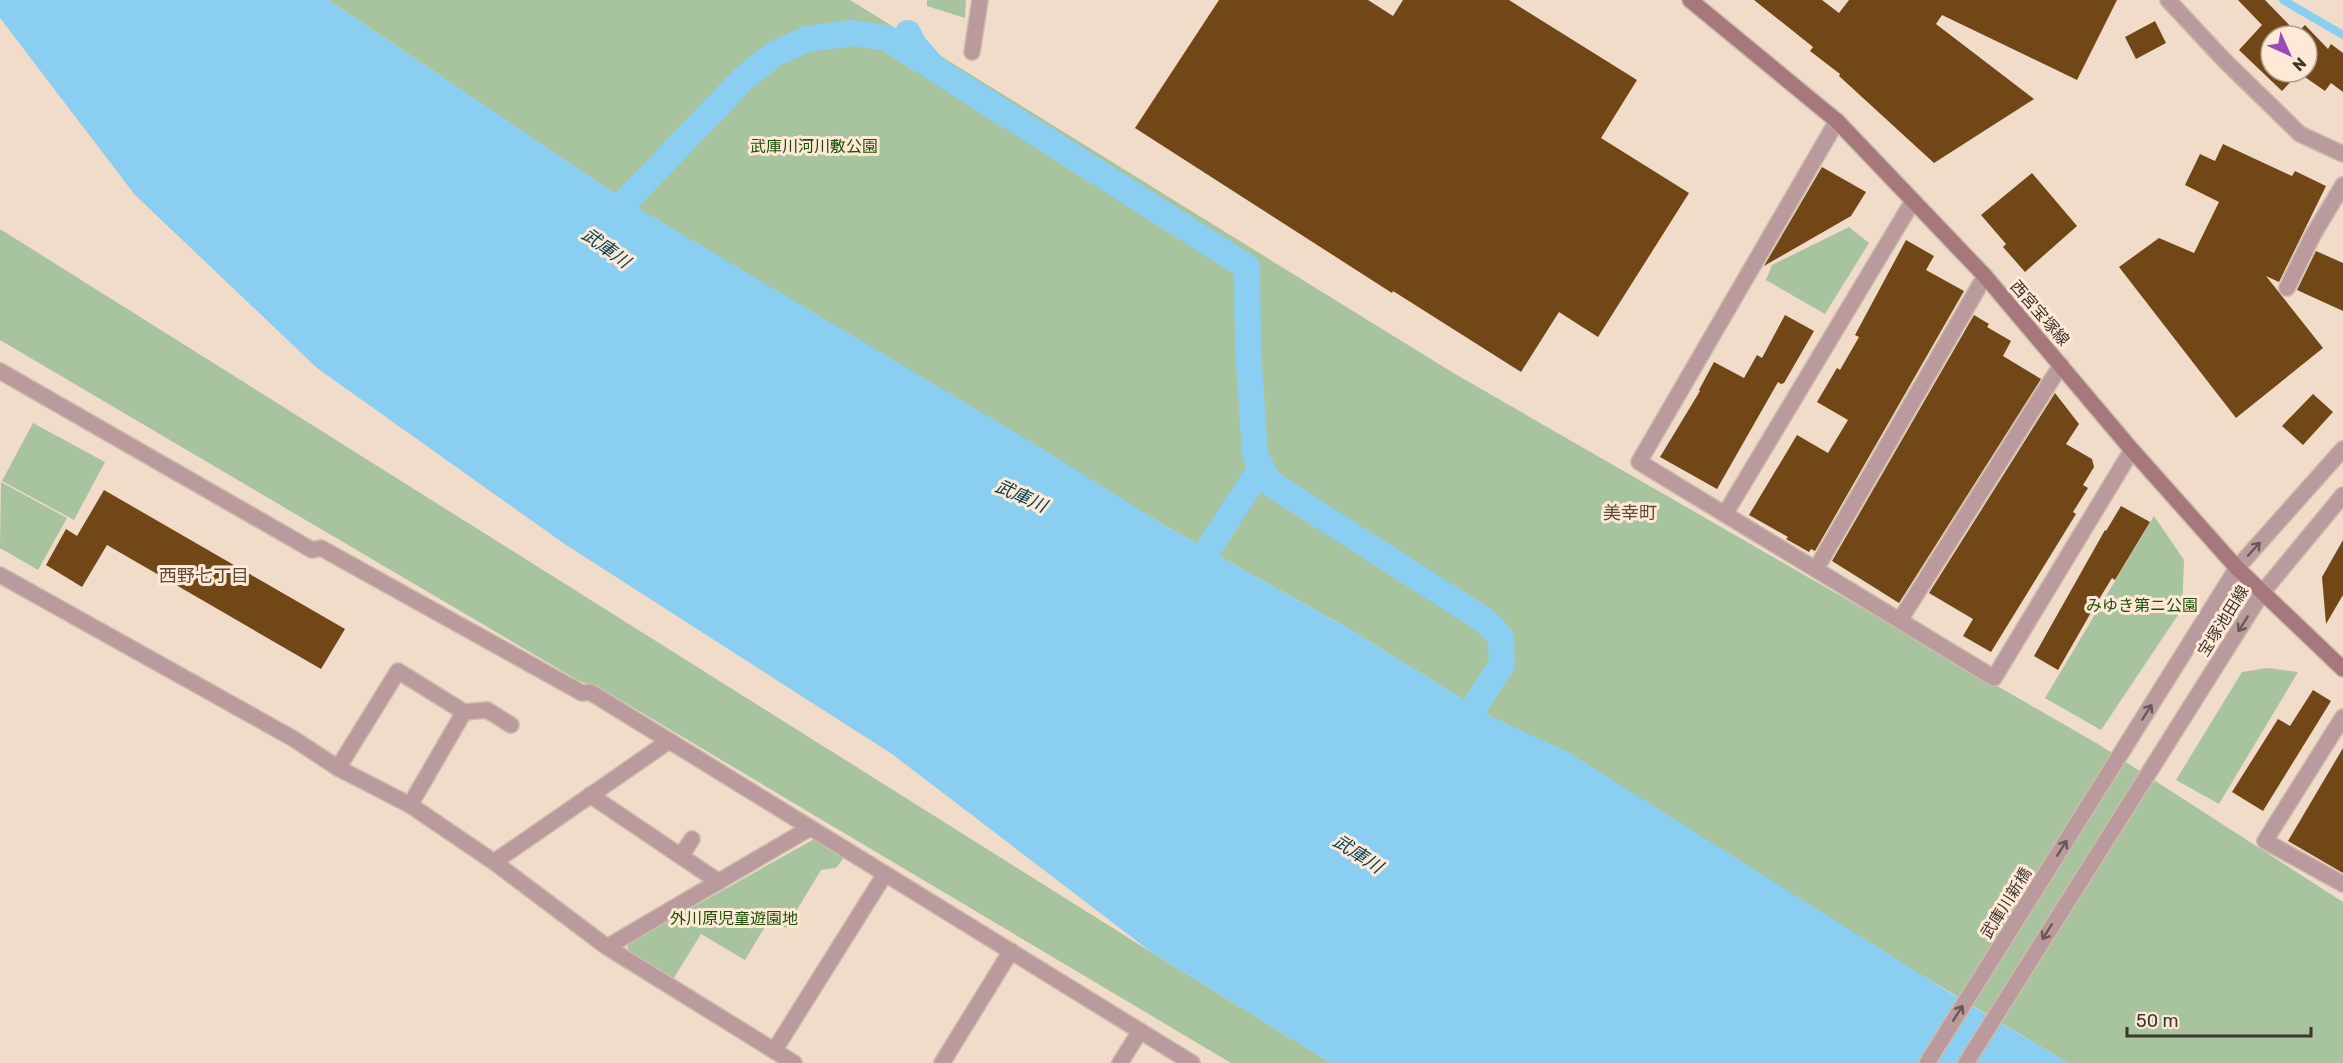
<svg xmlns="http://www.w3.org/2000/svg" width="2343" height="1063" font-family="Rubik,'Noto Sans JP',sans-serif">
  <rect width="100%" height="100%" fill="#f0dcc9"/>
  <g fill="#a7c49e">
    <polygon points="328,0 850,0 1455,374 2098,744 2343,902 2343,1063 2068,1063 1490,716 1351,630 1164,525 623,199"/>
    <polygon points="927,0 966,0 965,18 927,6"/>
    <polygon points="1849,227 1869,243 1825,314 1766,280 1772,265"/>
    <polygon points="0,229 1151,952 1331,1063 1231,1063 602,689 579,681 0,340"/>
    <polygon points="33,423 105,462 74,520 2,481"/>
    <polygon points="1,482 67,518 38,570 0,548"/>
    <polygon points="2154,516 2184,560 2182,609 2101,730 2045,698"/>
    <polygon points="2267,668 2298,672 2219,804 2176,780 2242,672"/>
    <polygon points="816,838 845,856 836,868 821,870 786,928 769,920 745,960 701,934 672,981 628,951 627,944"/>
  </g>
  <polygon fill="#8acff2" points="0,0 328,0 623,199 1033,443 1164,525 1351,630 1490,716 1568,752 1947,991 2068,1063 1331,1063 1151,952 892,754 566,545 317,368 135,195 0,18"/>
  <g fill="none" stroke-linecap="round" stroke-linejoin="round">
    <polyline stroke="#8acff2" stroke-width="8" points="2283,0 2343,35"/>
    <g stroke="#8acff2" stroke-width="26">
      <polyline points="908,33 914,45 935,69 1247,267 1248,349 1255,455 1270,483 1487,622 1501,638 1502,664 1457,734"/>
      <polyline points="603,225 746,76 776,53 807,39 852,33 887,38 922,61"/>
      <polyline points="1192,574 1261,468"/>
    </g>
  </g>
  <g fill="#724717" fill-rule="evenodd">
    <polygon points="1219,0 1368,0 1393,16 1403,0 1509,0 1637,80 1601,138 1689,193 1598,337 1559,312 1521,372 1393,291 1392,293 1135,128"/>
    <polygon points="1754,0 1822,0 1839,13 1849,0 2117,0 2077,80 1942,15 1936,24 2034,99 1934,163 1839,76 1840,74 1810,51 1813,47"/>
    <path d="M2238 0H2265L2297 33 2305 25 2328 49 2331 44 2343 53V92L2331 83 2325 91 2299 73 2282 91 2239 50 2262 25ZM2271 36H2307V72H2271Z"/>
    <polygon points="2155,21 2166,43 2136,59 2125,37"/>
    <polygon points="2223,144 2292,176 2295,171 2326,186 2279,282 2266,276 2323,348 2236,418 2119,267 2159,238 2194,253 2219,202 2185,185 2200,154 2215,161"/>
    <polygon points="1822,167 1866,192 1851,216 1764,266"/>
    <polygon points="2032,173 2077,226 2025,272 2003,247 2006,244 1981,215"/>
    <polygon points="1906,240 1934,256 1926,270 1964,291 1815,551 1811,549 1809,552 1786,539 1788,537 1749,515 1797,435 1828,453 1848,420 1817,402 1837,368 1840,370 1859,337 1855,335"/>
    <polygon points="2316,251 2343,263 2343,311 2297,290"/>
    <polygon points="1785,315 1814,331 1784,383 1781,384 1778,382 1717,489 1660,457 1700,391 1699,390 1714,362 1744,378 1757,355 1762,358"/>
    <polygon points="1974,315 1989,324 1987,327 2011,341 2003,356 2041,379 1899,603 1832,561"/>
    <polygon points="2055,393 2079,424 2066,444 2092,459 2094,467 2083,485 2088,488 2073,512 2076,514 1991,652 1963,636 1973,619 1929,593"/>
    <polygon points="2313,394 2333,412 2303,445 2282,426"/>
    <polygon points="104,490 345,629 321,669 107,545 82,587 46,565 66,529 77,536"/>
    <polygon points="2121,506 2150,522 2115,580 2112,578 2093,609 2058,670 2034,656 2105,530 2106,531"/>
    <polygon points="2343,540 2343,595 2326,624 2322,577"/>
    <polygon points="2313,690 2331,701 2263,811 2232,792 2278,719 2290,726"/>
    <polygon points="2343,748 2343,873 2288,841"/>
  </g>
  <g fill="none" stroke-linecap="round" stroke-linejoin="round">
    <defs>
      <polyline id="pedestrian" points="972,52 980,0"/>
      <g id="minor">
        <polyline points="2168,0 2225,61 2300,134 2343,154"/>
        <polyline points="1837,121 1639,462 1994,678 2132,450"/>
        <polyline points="2287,288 2313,235 2343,185"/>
        <polyline points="0,371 312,550 321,548 582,693 590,692 1192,1063"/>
        <polyline points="1725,514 1913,201"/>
        <polyline points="1816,569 1985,276"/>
        <polyline points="0,575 294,739 338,768 410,805 494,862 607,947 794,1063"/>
        <polyline points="1900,620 2061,365"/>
        <polyline points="464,712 487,710 511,725"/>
        <polyline points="2343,717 2265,841 2343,884"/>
        <polyline points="338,768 398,671 464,712 410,805"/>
        <polyline points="590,795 719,882"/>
        <polyline points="681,856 692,839"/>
        <polyline points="494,862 669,741"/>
        <polyline points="607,947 810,828"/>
        <polyline points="774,1051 885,874"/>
        <polyline points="942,1063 1011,951"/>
        <polyline points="1120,1063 1140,1031"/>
      </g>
      <g id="tertiary">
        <polyline points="1927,1063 2237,568 2343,449"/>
        <polyline points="1966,1063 2262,593 2343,495"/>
      </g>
      <polyline id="secondary" points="1690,0 1837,121 1985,276 2132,450 2237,568 2343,669"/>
    </defs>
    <use href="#pedestrian" stroke="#cba" stroke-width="18"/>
    <use href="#minor" stroke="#cba" stroke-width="18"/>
    <use href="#tertiary" stroke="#cba" stroke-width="18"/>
    <use href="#secondary" stroke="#cba" stroke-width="18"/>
    <use href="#pedestrian" stroke="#ba9a9d" stroke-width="15"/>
    <use href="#minor" stroke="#ba9a9d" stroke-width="15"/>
    <use href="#tertiary" stroke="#ba9a9d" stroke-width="15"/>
    <use href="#secondary" stroke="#a6787c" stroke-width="15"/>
  </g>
  <defs><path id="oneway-shaft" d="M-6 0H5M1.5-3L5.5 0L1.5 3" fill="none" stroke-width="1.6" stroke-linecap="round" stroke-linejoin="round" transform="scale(1.5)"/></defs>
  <g stroke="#695855">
    <use href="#oneway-shaft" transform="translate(2254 549) rotate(-48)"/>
    <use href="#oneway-shaft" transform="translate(2243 624) rotate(122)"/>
    <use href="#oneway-shaft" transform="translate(2147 712) rotate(-58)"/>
    <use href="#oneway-shaft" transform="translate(2062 848) rotate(-58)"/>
    <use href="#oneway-shaft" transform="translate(2047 932) rotate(122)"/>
    <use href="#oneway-shaft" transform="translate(1958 1013) rotate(-58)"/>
  </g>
  <g text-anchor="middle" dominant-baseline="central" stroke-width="6" stroke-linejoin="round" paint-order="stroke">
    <g font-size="16" fill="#1d5005" stroke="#fee9d6">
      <text x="814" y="146">武庫川河川敷公園</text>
      <text x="2142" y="605">みゆき第ニ公園</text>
      <text x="734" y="918">外川原児童遊園地</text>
    </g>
    <g font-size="16" fill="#3d352e" stroke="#fee9d6">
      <text transform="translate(2040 313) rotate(49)">西宮宝塚線</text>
      <text transform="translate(2223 621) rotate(-58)">宝塚池田線</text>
      <text transform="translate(2006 903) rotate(-58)">武庫川新橋</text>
    </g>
    <g font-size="18" font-style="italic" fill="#034057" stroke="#fee9d6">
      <text transform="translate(606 248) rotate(36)">武庫川</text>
      <text transform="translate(1021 496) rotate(24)">武庫川</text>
      <text transform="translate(1358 854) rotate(33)">武庫川</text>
    </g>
    <g font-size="18" fill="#5d4c3d" stroke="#fee9d6">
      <text x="1630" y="513">美幸町</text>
      <text x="204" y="576">西野七丁目</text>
    </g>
  </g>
  <g transform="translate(2289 54) rotate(135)"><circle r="28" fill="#fee9d6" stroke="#b1a193" stroke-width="1.5"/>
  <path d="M0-4.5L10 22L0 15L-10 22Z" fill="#9849ba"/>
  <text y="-9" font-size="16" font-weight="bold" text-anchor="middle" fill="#3d352e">N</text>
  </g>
  <path d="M2127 1027v9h184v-9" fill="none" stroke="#3d352e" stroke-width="3"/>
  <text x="2136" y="1027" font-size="18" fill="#3d352e" stroke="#fee9d6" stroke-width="4.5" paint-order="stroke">50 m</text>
</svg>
